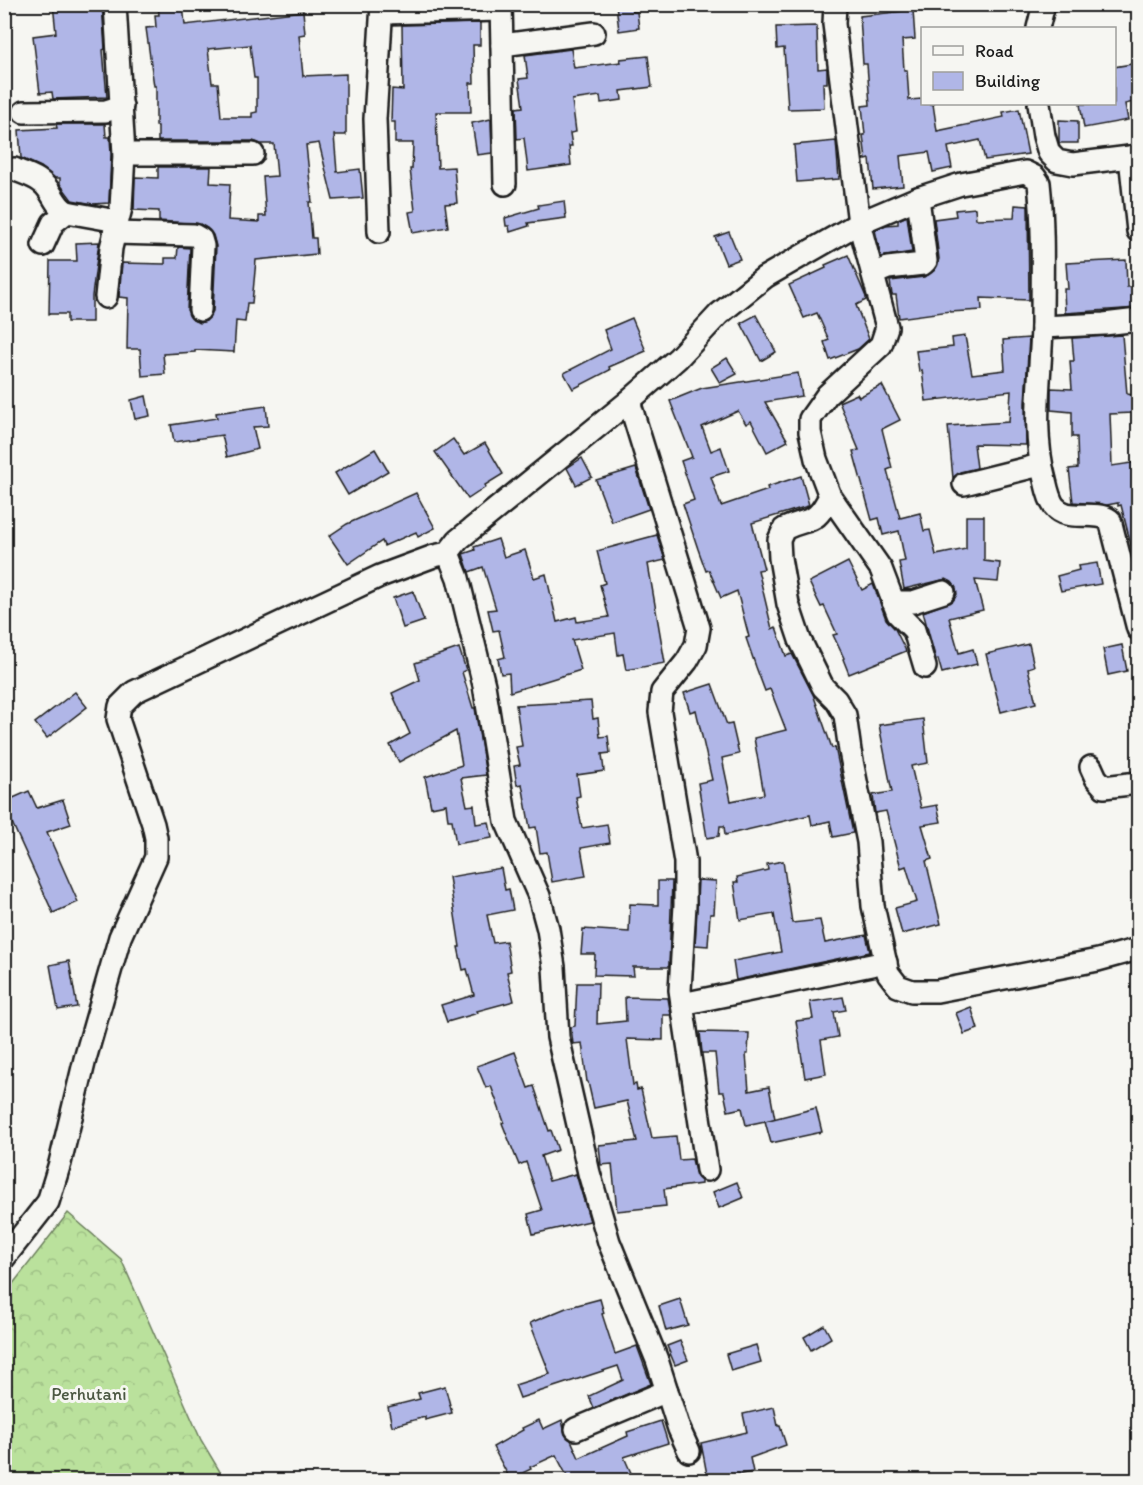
<svg xmlns="http://www.w3.org/2000/svg" width="1143" height="1485" font-family="Itim,sans-serif">
  <defs>
    <pattern id="forest-crowns" width="20" height="18" patternUnits="userSpaceOnUse" patternTransform="scale(1.5)"><rect width="20" height="18" fill="#bae19c"/><path d="M2 6a3 3 0 1 1 6 0M12 15a3 3 0 1 1 6 0" fill="none" stroke="#9fc086"/></pattern>
  </defs>
  <rect width="100%" height="100%" fill="#f6f6f2"/>
  <filter id="ink" filterUnits="userSpaceOnUse"><feTurbulence type="fractalNoise" baseFrequency=".0167" numOctaves="2"/><feDisplacementMap in="SourceGraphic" scale="12" xChannelSelector="R" yChannelSelector="G"/><feConvolveMatrix kernelMatrix="1 2 1 2 8 2 1 2 1" color-interpolation-filters="sRGB"/></filter>
  <g filter="url(#ink)">
    <polygon fill="url(#forest-crowns)" stroke="#6b7e5c" stroke-width="1.5" points="68,1213 121,1259 201,1440 225,1480 5,1480 5,1294"/>
    <g fill="#b0b6e7" stroke="#1c1c1c" stroke-width="1.5" fill-rule="evenodd">
      <polygon points="53,4 102,4 105,49 103,50 107,97 53,99 52,92 40,93 33,36 56,33"/>
      <path d="M158 4H183L185 25 303 11 305 34 299 35 303 76 346 74V135H334L337 172 360 169 363 198 333 200 319 143 306 145 312 202H309L312 238H316L317 254 256 260 252 303H247L245 322 236 321 234 352 195 350V352L163 354 165 374 142 376 140 349H127L128 298 119 297 122 263 165 264V258H177L178 247 190 248 187 310 193 320 200 323 206 321 213 311 216 246 213 235 207 228 200 224 159 221V211L134 210 135 177 158 178V167H211L210 183 230 184 228 220 259 222V216H266L263 177 277 176 274 144H261L253 141H158V126H156V86H154L146 28 156 27 155 15H159ZM250 45 254 78H257V112L252 113V117H221L218 83H212L208 49Z"/>
      <polygon points="616,4 633,4 633,12 637,12 639,28 619,31"/>
      <polygon points="913,10 915,39 902,40 904,70 907,70 909,100 922,99 922,104 933,104 937,131 1004,117 1003,112 1019,109 1028,154 985,160 980,140 948,147 952,168 933,172 929,152 900,156 903,186 873,189 870,159 866,160 863,135 865,135 862,106 870,105 867,64 863,64 860,16"/>
      <polygon points="480,23 480,45 473,45 474,83 470,83 471,112 436,112 438,168 454,167 457,203 445,204 448,227 413,233 409,212 415,211 410,169 412,169 413,143 395,143 395,122 391,122 392,89 403,90 402,25"/>
      <polygon points="817,26 818,69 827,68 827,83 823,83 824,108 788,109 784,48 777,49 776,27"/>
      <polygon points="571,49 574,68 621,62 620,59 648,56 652,87 621,91 622,100 601,103 600,96 572,100 576,132 570,133 572,146 569,146 571,165 528,171 524,138 517,139 516,108 523,107 519,79 528,78 525,55"/>
      <polygon points="1138,63 1138,101 1125,104 1128,120 1084,128 1080,104 1114,104 1114,67"/>
      <polygon points="491,119 492,153 477,155 472,123"/>
      <polygon points="1059,120 1078,121 1078,143 1059,143"/>
      <polygon points="56,124 105,124 106,137 110,137 111,154 109,203 93,204 72,200 60,184 60,178 55,178 41,167 21,158 19,130 57,128"/>
      <polygon points="836,141 839,179 797,182 794,145"/>
      <polygon points="564,201 566,218 528,223 529,226 510,232 509,226 506,226 505,218 539,208 538,205"/>
      <polygon points="1015,205 1028,206 1029,300 981,298 982,310 950,312 950,311 899,318 896,295 892,295 890,281 924,277 935,270 939,259 934,219 956,216 955,210 975,208 976,219 1014,218"/>
      <polygon points="907,216 912,252 881,257 875,230 886,225 898,224 898,220"/>
      <polygon points="729,232 740,259 726,264 715,237"/>
      <polygon points="99,242 92,296 92,322 67,322 67,314 49,314 50,261 77,261 76,243"/>
      <polygon points="848,255 866,297 866,300 856,305 869,339 858,349 830,360 824,342 829,340 817,313 804,318 789,285 826,268 825,265"/>
      <polygon points="1126,260 1127,287 1138,287 1138,308 1065,313 1064,289 1068,289 1066,263"/>
      <polygon points="756,315 776,352 761,361 741,323"/>
      <polygon points="632,318 646,351 609,367 610,370 573,389 564,373 611,349 604,330"/>
      <polygon points="1122,335 1127,394 1133,395 1133,413 1110,414 1112,466 1138,462 1138,553 1133,553 1121,505 1118,506 1118,503 1107,505 1073,502 1069,469 1078,468 1077,437 1072,437 1072,412 1051,410 1051,388 1072,389 1070,361 1074,361 1072,338"/>
      <polygon points="965,336 972,374 1005,370 1003,340 1029,338 1025,403 1026,445 974,444 977,468 960,472 953,478 948,426 1009,422 1011,391 926,401 922,370 919,371 916,351 953,347 952,338"/>
      <polygon points="727,358 737,374 720,383 711,368"/>
      <polygon points="798,373 802,396 765,402 788,441 767,452 751,421 746,424 738,411 702,427 711,451 721,447 729,471 711,477 721,506 768,490 767,487 801,476 809,505 808,506 752,523 764,569 758,570 772,629 776,627 786,656 792,654 813,694 832,748 835,747 853,833 833,837 830,821 812,825 810,815 725,835 724,826 720,826 719,836 707,838 698,783 712,780 696,710 690,712 684,693 712,684 727,725 732,724 739,754 722,758 731,801 764,794 754,738 786,730 770,689 765,691 756,667 746,638 749,637 737,591 721,598 709,570 706,571 698,549 683,504 694,500 681,461 692,457 670,401 702,388"/>
      <polygon points="882,385 900,420 882,429 892,468 887,470 900,518 920,513 924,531 930,530 936,555 966,549 966,516 984,516 984,561 1000,563 998,582 975,580 983,610 949,618 959,653 973,649 977,664 942,673 938,659 936,660 923,612 953,601 957,594 956,588 952,582 946,579 904,589 899,562 905,561 899,531 883,535 879,518 872,520 853,451 859,450 839,402 857,394 859,397"/>
      <polygon points="146,396 150,416 135,419 131,400"/>
      <polygon points="266,406 268,426 253,427 258,449 227,457 222,435 174,442 171,425 217,418 216,413"/>
      <polygon points="453,439 464,455 485,443 503,474 485,485 486,487 468,499 435,452"/>
      <polygon points="375,449 388,471 348,495 335,473"/>
      <polygon points="582,458 592,477 576,485 567,468"/>
      <polygon points="636,468 649,509 612,522 596,480"/>
      <polygon points="416,493 435,528 418,537 416,532 384,546 382,541 348,564 329,536 347,524"/>
      <polygon points="657,535 665,560 648,564 665,663 626,670 623,654 618,655 615,633 572,640 581,670 510,692 509,673 501,674 498,659 505,657 499,630 493,631 488,610 496,609 483,567 469,572 463,554 475,550 474,547 498,539 504,557 525,550 534,578 546,574 557,622 576,617 577,622 609,617 600,585 605,583 597,551"/>
      <polygon points="848,562 862,590 873,584 886,619 895,629 906,651 849,674 843,659 844,658 833,635 837,634 824,606 821,607 809,582"/>
      <polygon points="1097,563 1101,584 1061,591 1057,576 1079,570 1078,566"/>
      <polygon points="413,591 424,621 403,628 393,598"/>
      <polygon points="1029,644 1034,666 1028,668 1036,703 1001,712 986,654"/>
      <polygon points="1122,645 1127,671 1108,675 1103,649"/>
      <polygon points="459,648 466,670 462,672 473,708 475,708 486,775 461,778 467,806 474,805 476,824 489,822 492,838 456,844 452,820 448,820 446,804 431,807 425,777 462,765 456,731 399,762 390,745 410,734 392,693 420,680 415,663"/>
      <polygon points="75,692 87,707 47,738 35,723"/>
      <polygon points="591,701 593,719 598,718 600,737 608,736 610,753 602,754 604,771 577,775 580,796 576,797 582,828 607,824 610,843 581,848 586,876 552,882 547,852 540,853 536,827 530,828 522,784 517,785 514,766 520,765 516,747 522,746 516,705"/>
      <polygon points="923,719 928,763 911,766 921,808 937,805 941,822 922,825 932,859 926,861 941,924 902,934 895,908 917,902 906,866 901,868 886,811 875,813 873,795 892,792 879,725"/>
      <polygon points="29,791 37,808 63,800 71,824 47,832 78,902 53,913 4,805 4,802"/>
      <polygon points="783,861 792,923 820,920 825,943 866,935 870,952 736,980 733,961 781,952 774,914 740,920 734,882 738,882 737,877 768,870 767,864"/>
      <polygon points="501,868 505,890 509,889 513,910 487,915 493,943 506,941 511,971 507,972 514,1001 477,1011 478,1013 447,1022 441,1005 474,995 467,969 463,970 458,947 460,947 449,877"/>
      <polygon points="698,880 716,881 714,914 710,914 708,946 695,945"/>
      <polygon points="658,881 672,881 669,967 633,967 634,976 594,975 595,954 581,954 583,929 629,932 630,904 658,905"/>
      <polygon points="69,961 77,1007 58,1010 50,965"/>
      <polygon points="577,983 598,983 597,1024 626,1021 625,997 668,998 671,1015 663,1015 663,1040 627,1039 633,1085 636,1084 637,1090 641,1089 652,1138 676,1136 679,1160 692,1159 695,1172 701,1181 701,1184 664,1189 666,1206 617,1211 612,1164 601,1165 599,1145 637,1141 627,1101 594,1108 588,1082 587,1082 582,1043 573,1044 571,1027 575,1026"/>
      <polygon points="843,997 846,1010 834,1012 838,1037 821,1040 826,1074 805,1078 796,1021 813,1019 810,1002"/>
      <polygon points="971,1007 978,1029 964,1034 956,1013"/>
      <polygon points="700,1032 749,1033 748,1054 746,1054 749,1091 769,1087 775,1119 746,1125 742,1108 728,1111 724,1092 719,1092 715,1053 702,1053"/>
      <polygon points="515,1052 528,1088 534,1086 549,1131 551,1130 558,1150 541,1156 549,1181 576,1174 590,1221 533,1234 528,1214 542,1210 526,1162 519,1165 502,1123 504,1122 491,1086 486,1088 477,1066"/>
      <polygon points="816,1108 822,1132 771,1143 765,1121"/>
      <polygon points="737,1182 743,1198 719,1208 713,1192"/>
      <polygon points="600,1299 604,1313 602,1314 615,1354 637,1346 651,1384 594,1408 589,1396 623,1380 618,1366 520,1398 515,1385 550,1374 530,1323 566,1308"/>
      <polygon points="680,1299 688,1325 666,1331 659,1306"/>
      <polygon points="824,1325 831,1338 811,1350 804,1337"/>
      <polygon points="680,1341 688,1360 675,1365 667,1346"/>
      <polygon points="756,1345 761,1362 731,1371 726,1354"/>
      <polygon points="445,1386 452,1413 425,1420 425,1417 392,1426 388,1407 420,1399 418,1393"/>
      <polygon points="774,1407 778,1426 780,1426 786,1445 750,1458 753,1472 708,1480 701,1443 747,1432 743,1414"/>
      <polygon points="539,1420 543,1429 562,1420 565,1434 571,1440 579,1458 628,1436 627,1432 661,1421 668,1443 624,1457 632,1475 619,1480 569,1480 556,1455 530,1467 531,1469 510,1479 493,1447 523,1430 522,1428"/>
    </g>
    <g fill="none" stroke-linecap="round" stroke-linejoin="round">
      <defs>
        <g id="minor">
          <polyline points="501,4 505,184"/>
          <path d="M835 4 834 24 859 223 887 327 881 345 827 395 810 419V432L816 459 830 496C814 527 811 516 784 529L779 540 780 558 788 604 800 640 823 687 836 700 845 715 850 751 868 842 873 906 888 973 898 986 912 991H937L1098 960 1138 949"/>
          <polyline points="382,13 501,10"/>
          <polyline points="1038,28 1044,4"/>
          <polyline points="502,45 594,33"/>
          <polyline points="1039,104 1044,136 1049,153 1057,161 1073,164 1138,156"/>
          <polyline points="24,112 106,111 122,106"/>
          <polyline points="124,154 253,154"/>
          <polyline points="1130,157 1138,231"/>
          <path d="M14 169C22 173 34 176 41 182 53 190 54 206 67 212L117 221"/>
          <polyline points="379,232 375,119 382,4"/>
          <polyline points="114,233 194,235 201,239 203,246 200,310"/>
          <polyline points="43,245 53,223 67,212"/>
          <polyline points="873,274 888,268 923,264 926,261 918,198"/>
          <polyline points="106,297 111,248 121,208 124,154 115,4"/>
          <polyline points="1042,327 1104,324 1138,320"/>
          <polyline points="629,401 699,628 696,645 687,661 662,692 660,712 685,862 685,905 680,990 707,1170"/>
          <polyline points="964,484 1040,465"/>
          <polyline points="830,496 881,569 898,614 914,630 925,667"/>
          <polyline points="448,553 458,578 484,685 506,821 539,896 548,929 554,967 558,1037 589,1173 609,1242 657,1360 679,1429 689,1451"/>
          <polyline points="893,602 913,602 944,592"/>
          <polyline points="1091,767 1096,778 1104,787 1138,783"/>
          <polyline points="682,1004 886,962"/>
          <path d="M4 1258 48 1202 60 1163 85 1059 120 937 156 857V838L153 824 118 719 120 706 134 692 380 576 434 556 448 553 458 540 629 401 678 358 719 314 765 277 859 223 918 198 961 184 1025 172 1035 177 1039 183C1044 229 1042 278 1042 325 1041 376 1031 430 1045 480 1047 489 1049 499 1054 506 1067 523 1093 509 1110 520L1138 629"/>
          <polyline points="576,1429 667,1391"/>
        </g>
      </defs>
      <use href="#minor" stroke="#1c1c1c" stroke-width="26"/>
      <use href="#minor" stroke="#f6f6f2" stroke-width="21"/>
    </g>
  </g>
  <g text-anchor="middle" dominant-baseline="central" stroke-width="6" stroke-linejoin="round" paint-order="stroke">
    <g font-size="18" fill="#4b5742" stroke="#f6f6f2">
      <text x="89" y="1394">Perhutani</text>
    </g>
  </g>
  <rect width="1143" height="1485" fill="none" stroke="#f6f6f2" stroke-width="24"/>
  <rect x="12" y="12" width="1119" height="1461" fill="none" stroke="#1c1c1c" stroke-width="2" filter="url(#ink)"/>
  <rect x="921" y="27" width="195" height="78" fill="#f6f6f2" stroke="#9f9f9c" stroke-width="1.5"/>
  <rect x="933" y="46" width="30" height="9" fill="#f6f6f2" stroke="#9f9f9c" stroke-width="1.5"/>
  <text x="975" y="57" font-size="18" fill="#1c1c1c">Road</text>
  <rect x="933" y="72" width="30" height="18" fill="#b0b6e7" stroke="#9f9f9c" stroke-width="1.5"/>
  <text x="975" y="87" font-size="18" fill="#1c1c1c">Building</text>
</svg>
